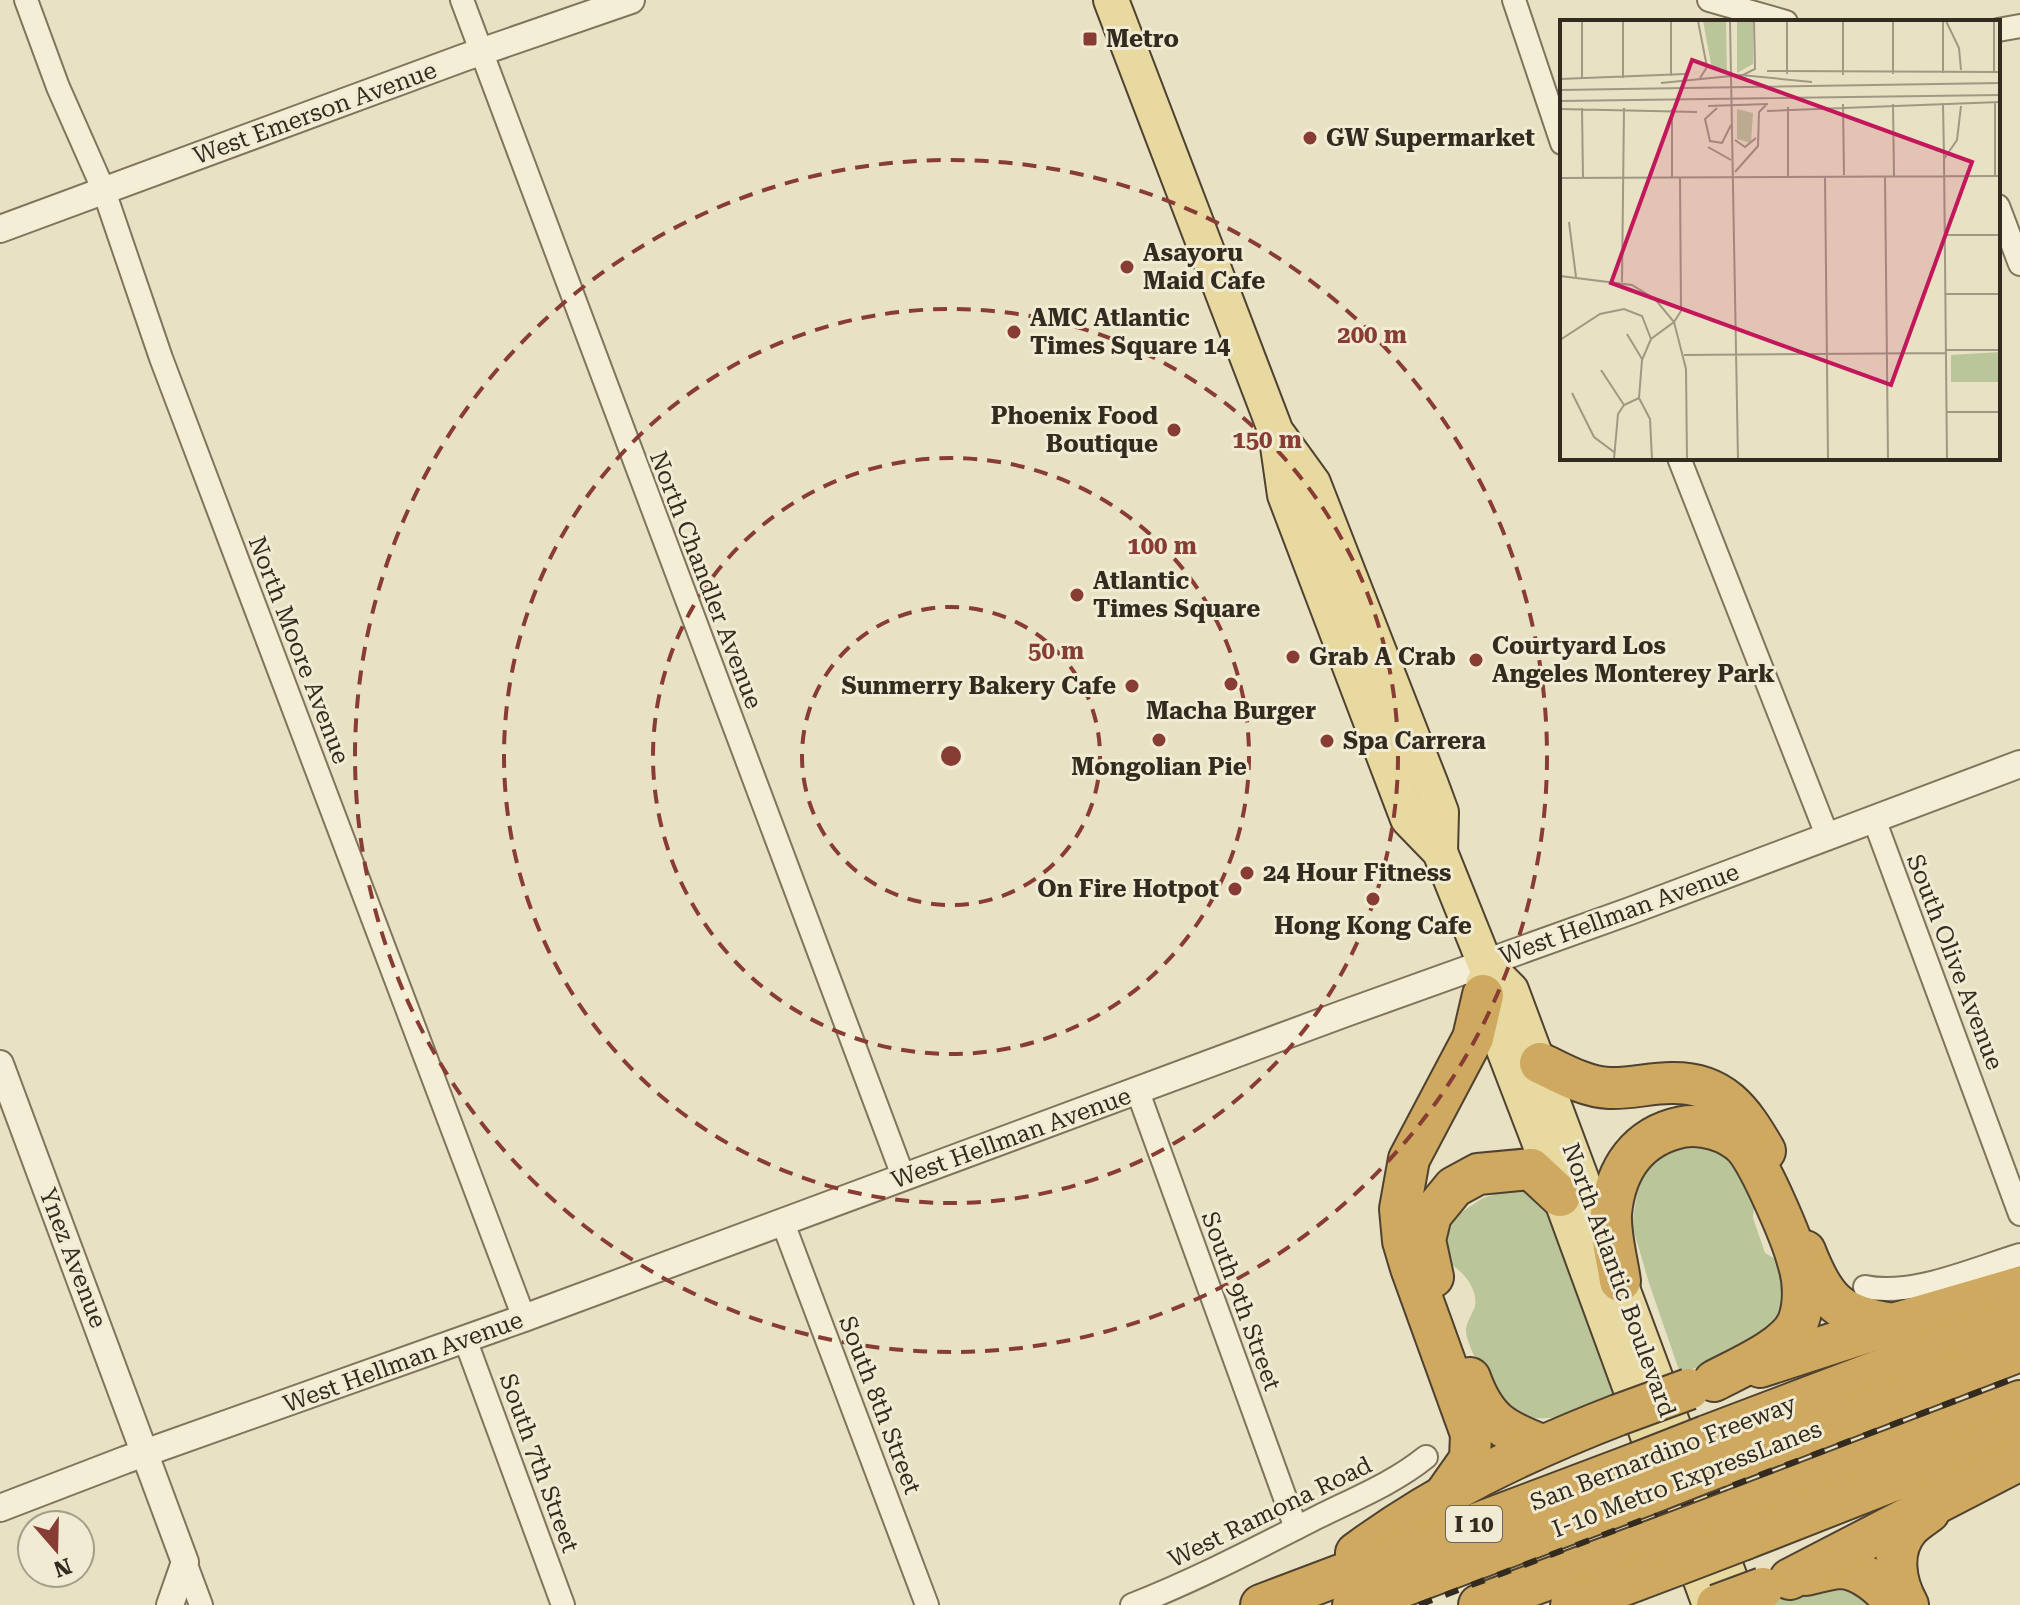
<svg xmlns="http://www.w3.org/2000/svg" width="2020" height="1605" font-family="'Roboto Serif',serif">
  <rect width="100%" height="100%" fill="#e8e1c4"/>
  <g fill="#bbc59a">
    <polygon points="1692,1143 1712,1145 1732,1159 1755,1196 1753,1218 1765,1253 1784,1264 1788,1273 1782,1321 1722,1359 1680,1373 1649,1283 1632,1225 1641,1169 1664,1149"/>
    <path d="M1516 1188 1526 1191 1547 1209 1617 1397C1560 1423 1502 1438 1477 1363 1474 1354 1465 1338 1466 1329 1467 1321 1473 1313 1475 1306 1478 1287 1462 1271 1448 1262L1444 1243 1451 1219 1483 1198Z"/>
    <polygon points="1819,1582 1845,1584 1873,1605 1769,1605 1767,1601"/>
  </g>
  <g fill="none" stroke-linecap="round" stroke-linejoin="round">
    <defs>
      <g id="minor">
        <polyline points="26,0 58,87 104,191 161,358 524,1318"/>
        <polyline points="462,0 903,1176"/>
        <polyline points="1514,0 1562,143"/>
        <polyline points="1709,0 1786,22"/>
        <polyline points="1998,30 2020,26"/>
        <polyline points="1998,206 2020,264"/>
        <polyline points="1679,458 1827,835"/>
        <polyline points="1874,819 2020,1214"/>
        <polyline points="1138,1092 1296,1528"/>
        <polyline points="783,1223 927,1605"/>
        <path d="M1865 1287C1912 1297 1974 1269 2020 1255"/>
        <polyline points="465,1339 563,1605"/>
        <polyline points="185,1562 201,1605"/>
        <path d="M1132 1605C1196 1580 1257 1548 1318 1517 1354 1499 1394 1483 1426 1457"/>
      </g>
      <g id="tertiary">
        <polyline points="0,229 463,58 631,0"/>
        <polyline points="0,1064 185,1562 170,1605"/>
        <polyline points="0,1508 125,1460 524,1318 1343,1014 1630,911 2020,764"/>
      </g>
      <g id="primary">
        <polyline points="1111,0 1276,432 1285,495 1408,819 1440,852 1485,964 1511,990 1740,1605"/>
        <polyline points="1279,436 1313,483 1431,785 1441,812 1440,852"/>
        <polyline points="1483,984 1483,995 1560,1196 1710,1605"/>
      </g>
      <g id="motorway">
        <path d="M1540 1063C1561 1073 1585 1087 1609 1088 1630 1089 1650 1083 1671 1083 1722 1082 1742 1111 1765 1151"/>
        <path d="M1805 1251C1825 1303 1839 1315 1893 1324"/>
        <polyline points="1433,1277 1425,1240 1431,1215 1454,1187 1478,1174 1531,1169 1560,1196"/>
        <path d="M1620 1281C1617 1260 1610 1235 1611 1214 1615 1169 1638 1136 1682 1127 1702 1123 1729 1131 1744 1146 1760 1164 1792 1238 1798 1262 1804 1280 1805 1304 1798 1322 1787 1348 1738 1368 1714 1381"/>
        <polyline points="1760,1367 1893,1324 2020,1287"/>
        <path d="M1470 1378C1485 1420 1502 1430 1542 1445"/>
        <polyline points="1706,1436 2020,1317"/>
        <polyline points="1718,1467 2020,1351"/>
        <polyline points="1446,1493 1470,1459 1471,1434 1411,1268 1403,1241 1400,1209 1409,1159 1473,1038 1483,995"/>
        <polyline points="1734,1510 2020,1401"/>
        <polyline points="1745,1539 2020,1431"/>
        <path d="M1356 1553C1437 1493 1525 1451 1618 1415"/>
        <path d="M1806 1575C1816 1573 1827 1569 1838 1568 1860 1567 1884 1588 1896 1605"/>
        <polyline points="1790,1579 2020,1460"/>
        <polyline points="1261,1605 1637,1463"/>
        <polyline points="1353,1605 1649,1494"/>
        <polyline points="1479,1605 1665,1536"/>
        <polyline points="1571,1605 1677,1565"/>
        <path d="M1908 1605C1895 1582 1890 1551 1908 1529 1913 1523 1922 1517 1929 1512"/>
      </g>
    </defs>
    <use href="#minor" stroke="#81745d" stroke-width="26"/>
    <use href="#tertiary" stroke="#81745d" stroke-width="30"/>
    <use href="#primary" stroke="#4f4231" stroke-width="38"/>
    <use href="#motorway" stroke="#4f4231" stroke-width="44"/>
    <use href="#minor" stroke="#f4eed6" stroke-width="22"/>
    <use href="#tertiary" stroke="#f4eed6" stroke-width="26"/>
    <use href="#primary" stroke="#e7d9a0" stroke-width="34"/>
    <use href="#motorway" stroke="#cea95f" stroke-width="40"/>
    <polyline stroke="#332b1f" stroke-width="6" stroke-dasharray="14 14" stroke-linecap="butt" points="1419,1605 2020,1376"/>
    <defs>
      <g id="motorway-bridge">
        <polyline points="1618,1415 1689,1389"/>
        <polyline points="1637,1463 1706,1436"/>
        <polyline points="1649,1494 1718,1467"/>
        <polyline points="1665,1536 1734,1510"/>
        <polyline points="1677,1565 1745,1539"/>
        <polyline points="1717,1605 1763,1588"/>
      </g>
    </defs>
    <use href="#motorway-bridge" stroke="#4f4231" stroke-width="44" stroke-linecap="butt"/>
    <use href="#motorway-bridge" stroke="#cea95f" stroke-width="40"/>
  </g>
  <g fill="none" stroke="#883d34" stroke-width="4" stroke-dasharray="14 10">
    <circle cx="951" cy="756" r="149"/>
    <circle cx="951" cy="756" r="298"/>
    <circle cx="951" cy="756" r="447"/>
    <circle cx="951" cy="756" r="596"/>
  </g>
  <g fill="#883d34" stroke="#f1ebd3" stroke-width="3">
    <rect x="1082" y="31" width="16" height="16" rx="4"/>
    <circle cx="1310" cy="138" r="8"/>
    <circle cx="1127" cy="267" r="8"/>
    <circle cx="1014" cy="332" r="8"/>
    <circle cx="1174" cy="430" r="8"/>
    <circle cx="1077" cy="595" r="8"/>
    <circle cx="1293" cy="657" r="8"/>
    <circle cx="1476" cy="660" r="8"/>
    <circle cx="1231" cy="684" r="8"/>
    <circle cx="1132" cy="686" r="8"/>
    <circle cx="1159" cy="740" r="8"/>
    <circle cx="1327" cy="741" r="8"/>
    <circle cx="1247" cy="873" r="8"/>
    <circle cx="1235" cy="889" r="8"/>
    <circle cx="1373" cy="899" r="8"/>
  </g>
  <g text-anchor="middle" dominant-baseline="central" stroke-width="6" stroke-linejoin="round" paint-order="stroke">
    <rect fill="#f1ebd3" stroke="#6c6555" stroke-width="2" x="1446" y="1506" width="56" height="36" rx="6"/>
    <g font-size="22" font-weight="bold" fill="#332b1f">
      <text x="1474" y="1524">I 10</text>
    </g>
    <g font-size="24" font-weight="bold" fill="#332b1f" stroke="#f1ebd3" text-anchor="start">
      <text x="1106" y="39">Metro</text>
      <text x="1326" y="138">GW Supermarket</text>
      <text x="1143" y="253">Asayoru<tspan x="1143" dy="28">Maid Cafe</tspan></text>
      <text x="1030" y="318">AMC Atlantic<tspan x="1030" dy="28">Times Square 14</tspan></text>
      <text x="1158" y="416" text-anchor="end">Phoenix Food<tspan x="1158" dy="28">Boutique</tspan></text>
      <text x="1093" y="581">Atlantic<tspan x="1093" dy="28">Times Square</tspan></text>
      <text x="1492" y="646">Courtyard Los<tspan x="1492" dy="28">Angeles Monterey Park</tspan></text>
      <text x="1309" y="657">Grab A Crab</text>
      <text x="1116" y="686" text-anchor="end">Sunmerry Bakery Cafe</text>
      <text x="1231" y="711" text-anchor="middle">Macha Burger</text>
      <text x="1343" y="741">Spa Carrera</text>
      <text x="1159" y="767" text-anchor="middle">Mongolian Pie</text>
      <text x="1263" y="873">24 Hour Fitness</text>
      <text x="1219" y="889" text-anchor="end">On Fire Hotpot</text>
      <text x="1373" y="926" text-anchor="middle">Hong Kong Cafe</text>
    </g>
    <g font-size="24" fill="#332b1f" stroke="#f1ebd3">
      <text transform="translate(315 113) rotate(-20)">West Emerson Avenue</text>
      <text transform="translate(706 580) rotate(69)">North Chandler Avenue</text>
      <text transform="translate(299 650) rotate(69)">North Moore Avenue</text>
      <text transform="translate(1619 914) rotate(-20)">West Hellman Avenue</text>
      <text transform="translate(1955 962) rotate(69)">South Olive Avenue</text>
      <text transform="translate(1011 1138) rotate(-20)">West Hellman Avenue</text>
      <text transform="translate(73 1258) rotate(69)">Ynez Avenue</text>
      <text transform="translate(1619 1280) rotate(70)">North Atlantic Boulevard</text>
      <text transform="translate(1241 1301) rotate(70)">South 9th Street</text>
      <text transform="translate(403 1362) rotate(-20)">West Hellman Avenue</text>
      <text transform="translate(880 1405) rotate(69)">South 8th Street</text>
      <text transform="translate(1663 1453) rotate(-21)">San Bernardino Freeway</text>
      <text transform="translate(539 1463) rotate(70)">South 7th Street</text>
      <text transform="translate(1687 1479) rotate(-21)">I-10 Metro ExpressLanes</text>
      <text transform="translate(1270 1512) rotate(-26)">West Ramona Road</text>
    </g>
  </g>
  <g transform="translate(1560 20)">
    <rect width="440" height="440" fill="#e8e1c4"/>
    <path d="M143 1H166L167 54 152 49ZM177 1H193V44L177 53ZM177 89 193 93 191 123 177 119ZM440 332V362H391V335Z" fill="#bbc59a"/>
    <path fill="none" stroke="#a09882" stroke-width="2" d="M22 1V59M63 1V58M111 1V56M138 1 147 47 140 58M170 1 178 439M227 1V54M283 1V55M383 1V53M386 1 399 28 401 50M434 1V52M207 51 440 52M333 54V1M183 55 195 49 194 1M0 59 125 54M101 63 181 55 252 62M0 70 440 63M0 81 440 75M435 82V156M383 83 384 138M283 84 284 155M333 84 334 156M148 86 208 84M22 88 23 158M157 88 145 99 150 121 162 123 171 105M0 89 137 92M112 89V157M207 91 440 82M175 120 185 127 196 118M148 127 171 140M175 152 198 126 199 92 206 85M228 156V87M265 156 268 439M325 156 328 439M120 157 121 291 114 302 126 349 127 439M0 158 440 156M9 202 16 257M385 215H440M0 256 72 265 95 279 114 302 91 319 82 340 79 378 90 399 92 439M62 262 64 88M385 274H440M67 314 82 339M0 320 40 294 64 289 82 296 91 319M386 330H440M124 335 386 333M41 350 64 385M12 373 34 417 54 432M387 392H440M54 439 58 394 64 385 79 378M387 439 384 139 397 120 401 86"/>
    <path fill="#c2185b" fill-opacity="0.15" stroke="#c2185b" stroke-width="4" d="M132 40 412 142 331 365 51 263Z"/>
    <rect width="440" height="440" fill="none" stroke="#332b1f" stroke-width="4"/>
  </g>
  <circle cx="951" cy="756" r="12" fill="#883d34" stroke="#f1ebd3" stroke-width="4"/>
  <g font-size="24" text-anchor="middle" font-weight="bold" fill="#883d34" stroke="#f1ebd3" stroke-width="6" stroke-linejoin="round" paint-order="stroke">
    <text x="1372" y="343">200 m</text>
    <text x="1267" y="448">150 m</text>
    <text x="1162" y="554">100 m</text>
    <text x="1056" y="659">50 m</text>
  </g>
  <g transform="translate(56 1549) rotate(160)"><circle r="38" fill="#f1ebd3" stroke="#a59e8b" stroke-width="2"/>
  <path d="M0-6L14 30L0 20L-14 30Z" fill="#883d34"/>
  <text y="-12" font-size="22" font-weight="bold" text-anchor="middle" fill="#332b1f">N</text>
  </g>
</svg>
